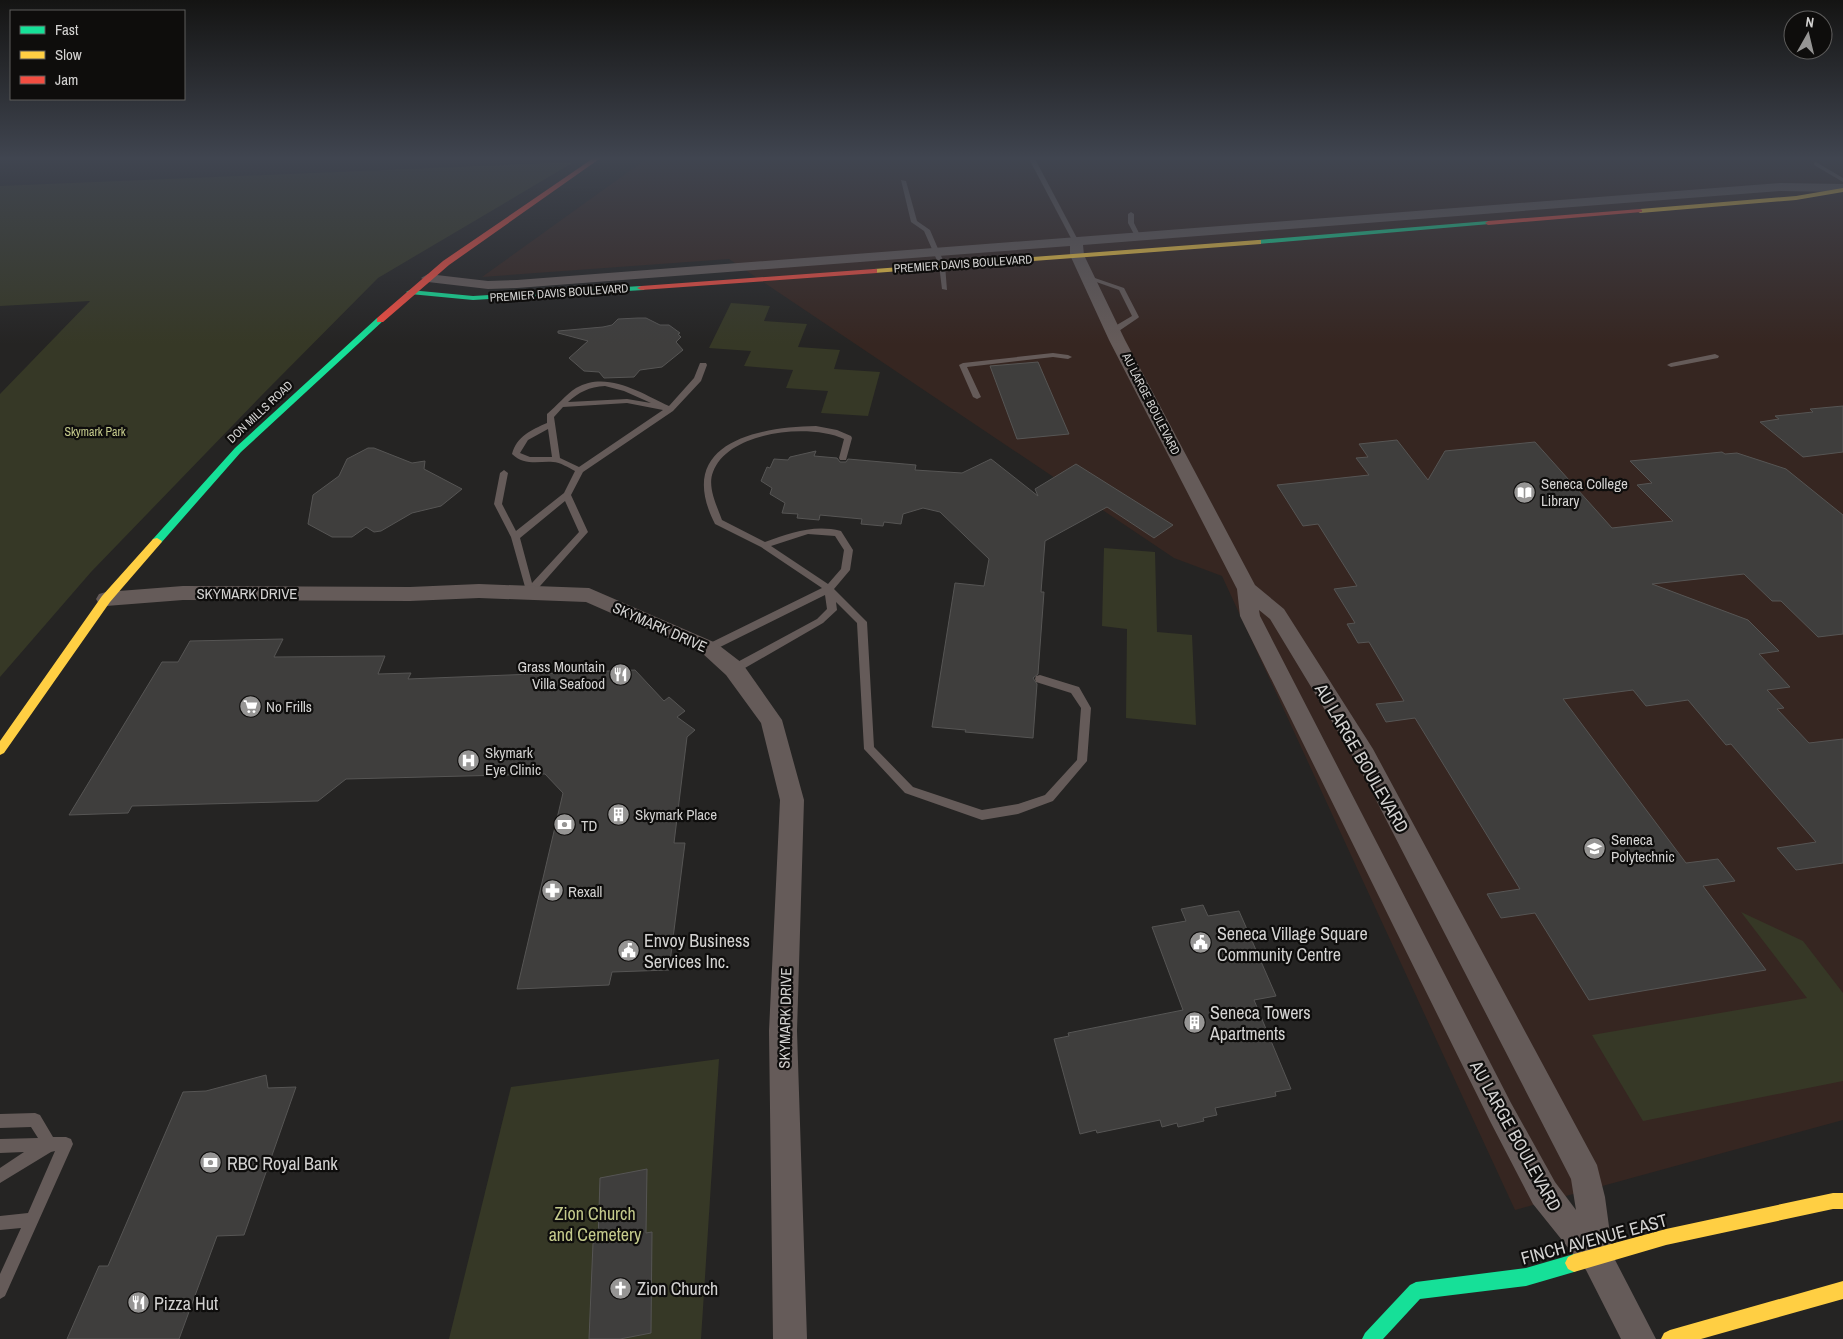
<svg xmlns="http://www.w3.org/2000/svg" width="1843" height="1339" font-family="'Archivo Narrow',sans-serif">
  <rect width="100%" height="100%" fill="#252423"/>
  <polygon fill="#362621" points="649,157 1843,157 1843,1120 1515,1210 1222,576 1174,558 729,259 482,277"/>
  <g fill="#363826">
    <polygon points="574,162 378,278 261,396 91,572 0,677 0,394 90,301 0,306 0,186"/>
    <polygon points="731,303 770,306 764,321 807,324 798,347 840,350 834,369 880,372 868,416 821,413 828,391 786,388 793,370 744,366 751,351 709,348"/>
    <polygon points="1104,548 1155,552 1157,632 1192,635 1196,725 1126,718 1127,629 1102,626"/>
    <polygon points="1741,912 1803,941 1843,993 1843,1081 1643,1121 1592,1035 1807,998"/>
    <polygon points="719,1059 701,1339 449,1339 511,1087"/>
  </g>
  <g fill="#3f3e3d" stroke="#565554">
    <polygon points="638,318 646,318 660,325 669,325 680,333 678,334 681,337 676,342 683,350 662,367 640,370 634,377 604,378 599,372 584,371 569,358 588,341 558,333 558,331 603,327 612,325 618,319"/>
    <polygon points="1038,362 1069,434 1017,439 990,366"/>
    <polygon points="1843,406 1843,452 1803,457 1760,422 1779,419 1775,416 1813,412 1810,409"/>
    <polygon points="1397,440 1428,480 1445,451 1535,442 1612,528 1673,521 1637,485 1652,483 1630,461 1722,452 1725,454 1737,453 1786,469 1843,515 1843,634 1818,637 1781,601 1772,601 1744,574 1652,584 1748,620 1779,651 1759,654 1790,687 1767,690 1784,708 1777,709 1809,743 1843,739 1843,863 1796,870 1777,848 1816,842 1731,744 1726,745 1688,700 1646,706 1633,690 1563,699 1686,863 1718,859 1735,881 1703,886 1766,970 1589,1000 1535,913 1501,918 1487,894 1520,889 1415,718 1386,722 1376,704 1404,701 1369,642 1358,643 1347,624 1355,623 1334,589 1357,586 1318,524 1303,526 1277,485 1369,475 1356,458 1368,457 1359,444"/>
    <polygon points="368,448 374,448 412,463 425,461 424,469 462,489 441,506 412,513 381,531 374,532 366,527 352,537 332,537 308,524 313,495 339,476 347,459"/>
    <polygon points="816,451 814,456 837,458 840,462 846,462 848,459 916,465 915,470 962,473 991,459 1038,496 1035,489 1076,464 1173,525 1154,538 1107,507 1045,541 1041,592 1044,592 1038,674 1033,678 1037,684 1033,738 965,732 966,730 932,727 955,583 984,586 989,559 940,512 923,508 903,514 901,524 884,522 883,526 861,524 862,519 820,515 819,520 797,518 798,514 782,513 785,503 770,494 772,488 761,481 767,467 770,468 774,459 788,460 790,457"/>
    <polygon points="283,639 274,657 385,656 378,674 411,673 408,679 635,670 664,701 669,697 685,711 677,717 695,730 687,737 674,843 685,843 669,970 612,972 609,985 517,989 563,793 545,774 346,779 318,801 132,806 128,813 69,815 162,662 178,662 190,641"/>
    <polygon points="1203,905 1208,916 1239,911 1276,996 1254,1000 1291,1089 1275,1092 1276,1096 1215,1108 1217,1115 1203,1118 1204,1121 1178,1127 1177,1123 1162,1127 1160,1120 1097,1133 1096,1130 1080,1134 1054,1039 1069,1036 1068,1033 1183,1010 1152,927 1186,921 1181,909"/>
    <polygon points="266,1075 268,1088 296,1087 244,1235 217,1236 179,1339 67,1339 99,1266 108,1266 183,1092 206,1091"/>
    <polygon points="647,1169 646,1233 652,1232 651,1333 620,1339 589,1339 593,1243 598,1242 600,1178"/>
  </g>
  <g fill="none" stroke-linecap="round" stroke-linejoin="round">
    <g fill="#655b59" fill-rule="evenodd">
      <polygon points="1028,157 1034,157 1079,242 1078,243 1073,242"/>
      <polygon points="1816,162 1843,178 1843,182 1814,165 1814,163"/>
      <polygon points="901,180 906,181 917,221 930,230 945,265 947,290 942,289 939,265 924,231 911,222"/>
      <polygon points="1131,212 1134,214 1134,223 1141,237 1140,238 1136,238 1128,223 1128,214"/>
      <polygon points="1085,276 1089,276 1124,288 1139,317 1138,318 1116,333 1110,333 1110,329 1132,316 1119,290 1085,278"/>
      <polygon points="1053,353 1068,355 1072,357 1068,359 1053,357 967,367 981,397 977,399 973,397 959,365 963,363"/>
      <polygon points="1715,354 1719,356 1718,358 1671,367 1667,365 1671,363"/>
      <path d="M700 363H706L707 365 701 381 673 411 583 472 571 495 588 532 533 594H527L511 537 494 504 500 473 504 470 508 473 502 504 516 531 564 493 575 471C569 468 560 462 553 462 539 461 524 466 512 454 517 436 531 430 547 423V414C557 406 565 395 576 388 607 370 641 393 669 406L694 378ZM605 386 624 391 651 403 627 399 568 402C579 392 589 387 605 386ZM627 403 663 410 579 467 560 458 554 417 563 407ZM548 429 552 457H530L520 453 528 440ZM565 501 579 532 532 583 520 538Z"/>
      <path d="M816 426 837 430 851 436 852 438 846 460H840L839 458 844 439C809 423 728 431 713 472 707 487 717 506 722 520L765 542C790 533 814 524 841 531L853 550 850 570 834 589 867 622 874 747 913 787 982 810 1018 804 1045 795 1077 760 1081 708 1071 693 1036 682 1035 679 1036 676 1040 675 1079 687 1091 708 1087 761 1053 801 1018 814 982 820 905 793 864 749 857 623 836 602 837 610 823 623 738 672H730L729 669 730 666 817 619 827 609 825 595 712 651H706L704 648 706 645 822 588 761 547 715 524C674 444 755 427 816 426ZM808 534 835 536 844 550 841 569 828 584 771 546Z"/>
      <polygon points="35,1113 40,1115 53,1137 66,1137 71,1139 73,1144 5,1296 0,1299 0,1274 21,1228 0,1230 0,1216 28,1213 55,1151 51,1152 0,1183 0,1168 24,1152 0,1153 0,1139 38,1138 31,1127 0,1128 0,1114"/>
    </g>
    <g fill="#655b59" fill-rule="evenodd">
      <path d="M1780 183 1843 184V192L1780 191 1083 245 1084 255 1125 340 1255 585 1284 609 1373 749 1597 1165 1605 1197 1613 1256 1656 1339H1621L1586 1270 1533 1204 1491 1123 1240 616 1237 589 1109 340 1070 255V246L517 288 488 289 428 282 421 278 428 274 488 281 517 280ZM1259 610 1270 619 1357 763 1571 1179 1576 1210 1555 1182 1511 1103 1260 616Z"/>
      <polygon points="479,584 589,588 716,643 742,663 782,720 804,800 797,1031 807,1339 773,1339 769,1031 780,800 761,723 726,675 702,653 586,602 479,598 410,601 183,600 106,606 99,604 96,599 99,594 106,592 183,586 410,587"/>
    </g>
    <g fill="#16e098" fill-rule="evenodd">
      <polygon points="1488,221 1491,223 1490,224 1258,244 1254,242 1258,240"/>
      <polygon points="641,286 645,288 644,290 473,300 410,294 406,292 410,290 473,296"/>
      <polygon points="377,318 384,320 241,452 161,543 153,543 152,541 153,539 235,448"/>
      <polygon points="1574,1254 1580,1257 1583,1263 1580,1269 1574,1272 1526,1286 1420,1299 1383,1339 1362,1339 1365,1333 1410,1285 1416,1282 1526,1268"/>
    </g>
    <g fill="#ffcf43" fill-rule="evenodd">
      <polygon points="1843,188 1843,192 1796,200 1640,213 1637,211 1640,209 1796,196"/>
      <polygon points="1258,240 1261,240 1261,244 874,273 870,271 874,269"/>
      <polygon points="157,538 162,541 161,543 110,602 4,753 0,755 0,741 102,596 153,539"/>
      <polygon points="1833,1193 1843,1193 1843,1209 1833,1209 1666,1245 1574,1272 1568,1269 1565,1263 1568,1257 1574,1254 1666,1229"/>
      <polygon points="1843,1281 1843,1299 1701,1339 1661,1339 1664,1333 1670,1330"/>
    </g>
    <g fill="#f24e42" fill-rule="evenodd">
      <polygon points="595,157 602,157 449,265 383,322 377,322 377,318 443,261"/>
      <polygon points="1640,209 1642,210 1642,212 1488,225 1485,223 1488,221"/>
      <polygon points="874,269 877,269 877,273 641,290 637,288 641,286"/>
    </g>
  </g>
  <linearGradient id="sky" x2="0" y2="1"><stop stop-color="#141413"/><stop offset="0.46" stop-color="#404550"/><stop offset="1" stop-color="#404550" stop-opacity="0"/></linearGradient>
  <rect width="1843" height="344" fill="url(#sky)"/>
  <defs>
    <symbol id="library-disc" viewBox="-11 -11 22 22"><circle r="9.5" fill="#969594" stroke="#0e0d0c"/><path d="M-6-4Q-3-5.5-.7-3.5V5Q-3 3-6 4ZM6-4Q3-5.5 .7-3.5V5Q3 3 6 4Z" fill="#fff"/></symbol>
    <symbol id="restaurant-disc" viewBox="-11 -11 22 22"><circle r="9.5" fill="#969594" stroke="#0e0d0c"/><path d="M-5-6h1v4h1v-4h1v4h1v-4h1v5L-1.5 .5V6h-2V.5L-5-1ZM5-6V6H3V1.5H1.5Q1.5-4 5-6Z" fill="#fff"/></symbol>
    <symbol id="supermarket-disc" viewBox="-11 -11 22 22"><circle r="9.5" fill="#969594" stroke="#0e0d0c"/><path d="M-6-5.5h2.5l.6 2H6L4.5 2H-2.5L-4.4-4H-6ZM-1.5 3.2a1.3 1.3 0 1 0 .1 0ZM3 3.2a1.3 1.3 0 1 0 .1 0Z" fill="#fff"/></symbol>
    <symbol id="hospital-disc" viewBox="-11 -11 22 22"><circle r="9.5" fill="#969594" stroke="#0e0d0c"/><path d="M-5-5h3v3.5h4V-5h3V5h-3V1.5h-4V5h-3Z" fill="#fff"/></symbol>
    <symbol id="building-disc" viewBox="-11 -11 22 22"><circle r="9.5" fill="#969594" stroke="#0e0d0c"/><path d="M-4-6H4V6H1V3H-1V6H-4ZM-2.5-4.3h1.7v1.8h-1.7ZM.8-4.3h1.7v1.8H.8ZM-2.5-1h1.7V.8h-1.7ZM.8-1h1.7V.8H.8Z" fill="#fff"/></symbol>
    <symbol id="bank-disc" viewBox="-11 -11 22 22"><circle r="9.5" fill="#969594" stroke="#0e0d0c"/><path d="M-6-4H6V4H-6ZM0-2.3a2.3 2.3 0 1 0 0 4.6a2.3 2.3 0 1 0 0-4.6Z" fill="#fff"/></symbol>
    <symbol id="university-disc" viewBox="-11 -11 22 22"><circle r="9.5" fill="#969594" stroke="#0e0d0c"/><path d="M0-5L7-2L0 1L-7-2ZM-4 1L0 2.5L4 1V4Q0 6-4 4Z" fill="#fff"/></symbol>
    <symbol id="pharmacy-disc" viewBox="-11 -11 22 22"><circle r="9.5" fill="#969594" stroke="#0e0d0c"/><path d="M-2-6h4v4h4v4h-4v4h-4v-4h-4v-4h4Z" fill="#fff"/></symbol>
    <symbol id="civic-disc" viewBox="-11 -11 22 22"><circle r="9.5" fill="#969594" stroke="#0e0d0c"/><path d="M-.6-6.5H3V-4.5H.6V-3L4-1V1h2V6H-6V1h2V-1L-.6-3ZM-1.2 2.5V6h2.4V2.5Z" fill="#fff"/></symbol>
    <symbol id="church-disc" viewBox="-11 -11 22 22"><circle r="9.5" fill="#969594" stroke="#0e0d0c"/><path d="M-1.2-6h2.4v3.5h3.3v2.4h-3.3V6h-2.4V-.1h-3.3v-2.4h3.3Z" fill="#fff"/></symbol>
  </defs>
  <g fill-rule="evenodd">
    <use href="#library-disc" x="1512" y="480" width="25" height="25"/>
    <use href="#restaurant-disc" x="608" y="662" width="25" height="25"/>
    <use href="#supermarket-disc" x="238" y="694" width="25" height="25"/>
    <use href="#hospital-disc" x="456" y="748" width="25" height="25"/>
    <use href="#building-disc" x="606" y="802" width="25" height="25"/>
    <use href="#bank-disc" x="552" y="812" width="25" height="25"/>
    <use href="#university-disc" x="1582" y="836" width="25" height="25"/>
    <use href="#pharmacy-disc" x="540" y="878" width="25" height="25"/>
    <use href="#civic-disc" x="1188" y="930" width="25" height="25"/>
    <use href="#civic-disc" x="616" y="938" width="25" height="25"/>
    <use href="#building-disc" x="1182" y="1010" width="25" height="25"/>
    <use href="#bank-disc" x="198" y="1150" width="25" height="25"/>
    <use href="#church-disc" x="608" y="1276" width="25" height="25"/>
    <use href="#restaurant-disc" x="126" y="1290" width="25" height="25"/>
  </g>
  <g text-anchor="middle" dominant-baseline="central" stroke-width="4.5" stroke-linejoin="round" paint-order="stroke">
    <g font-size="12" fill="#d3d2d1" stroke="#0e0d0c">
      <text transform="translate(963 264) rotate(-4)">PREMIER DAVIS BOULEVARD</text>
      <text transform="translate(559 293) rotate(-4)">PREMIER DAVIS BOULEVARD</text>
      <text transform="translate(1151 404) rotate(63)">AU LARGE BOULEVARD</text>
      <text transform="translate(260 412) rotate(-43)">DON MILLS ROAD</text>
    </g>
    <g font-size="12" fill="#c5cb8c" stroke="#0e0d0c">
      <text x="95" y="432">Skymark Park</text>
    </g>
    <g font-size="15" fill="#d3d2d1" stroke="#0e0d0c" text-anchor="start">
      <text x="1541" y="483">Seneca College<tspan x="1541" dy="17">Library</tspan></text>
      <text x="605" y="666" text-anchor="end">Grass Mountain<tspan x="605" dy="17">Villa Seafood</tspan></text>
      <text x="266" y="706">No Frills</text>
      <text x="485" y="752">Skymark<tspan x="485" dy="17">Eye Clinic</tspan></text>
      <text x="635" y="814">Skymark Place</text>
      <text x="581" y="825">TD</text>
      <text x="1611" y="839">Seneca<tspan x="1611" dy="17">Polytechnic</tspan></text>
      <text x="568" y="891">Rexall</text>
    </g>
    <g font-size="15" fill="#d3d2d1" stroke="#0e0d0c">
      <text x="247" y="593">SKYMARK DRIVE</text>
      <text transform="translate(660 627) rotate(24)">SKYMARK DRIVE</text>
      <text transform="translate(785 1018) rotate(-89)">SKYMARK DRIVE</text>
    </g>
    <g font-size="18" fill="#d3d2d1" stroke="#0e0d0c">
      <text transform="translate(1362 758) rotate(60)">AU LARGE BOULEVARD</text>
      <text transform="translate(1516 1136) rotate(61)">AU LARGE BOULEVARD</text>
      <text transform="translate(1594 1239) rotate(-15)">FINCH AVENUE EAST</text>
    </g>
    <g font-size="18" fill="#d3d2d1" stroke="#0e0d0c" text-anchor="start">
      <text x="1217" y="933">Seneca Village Square<tspan x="1217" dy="21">Community Centre</tspan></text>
      <text x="644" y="940">Envoy Business<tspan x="644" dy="21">Services Inc.</tspan></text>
      <text x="1210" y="1012">Seneca Towers<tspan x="1210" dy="21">Apartments</tspan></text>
      <text x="227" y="1163">RBC Royal Bank</text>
      <text x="637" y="1288">Zion Church</text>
      <text x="154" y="1303">Pizza Hut</text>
    </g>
    <g font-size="18" fill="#c5cb8c" stroke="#0e0d0c">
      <text x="595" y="1213">Zion Church<tspan x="595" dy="21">and Cemetery</tspan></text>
    </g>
  </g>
  <rect x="10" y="10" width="175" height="90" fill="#0e0d0c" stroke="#5d5c5b"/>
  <rect x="20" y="26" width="25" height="8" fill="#16e098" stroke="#5d5c5b"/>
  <text x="55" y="35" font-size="15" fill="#d3d2d1">Fast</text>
  <rect x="20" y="51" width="25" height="8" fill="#ffcf43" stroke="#5d5c5b"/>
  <text x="55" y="60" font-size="15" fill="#d3d2d1">Slow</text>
  <rect x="20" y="76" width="25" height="8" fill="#f24e42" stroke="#5d5c5b"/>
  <text x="55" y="85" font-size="15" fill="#d3d2d1">Jam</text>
  <g transform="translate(1808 35) rotate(8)"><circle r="24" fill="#0e0d0c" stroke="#5d5c5b"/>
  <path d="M0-4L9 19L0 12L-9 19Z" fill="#969594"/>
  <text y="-8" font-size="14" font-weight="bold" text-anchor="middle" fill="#d3d2d1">N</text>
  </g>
</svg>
